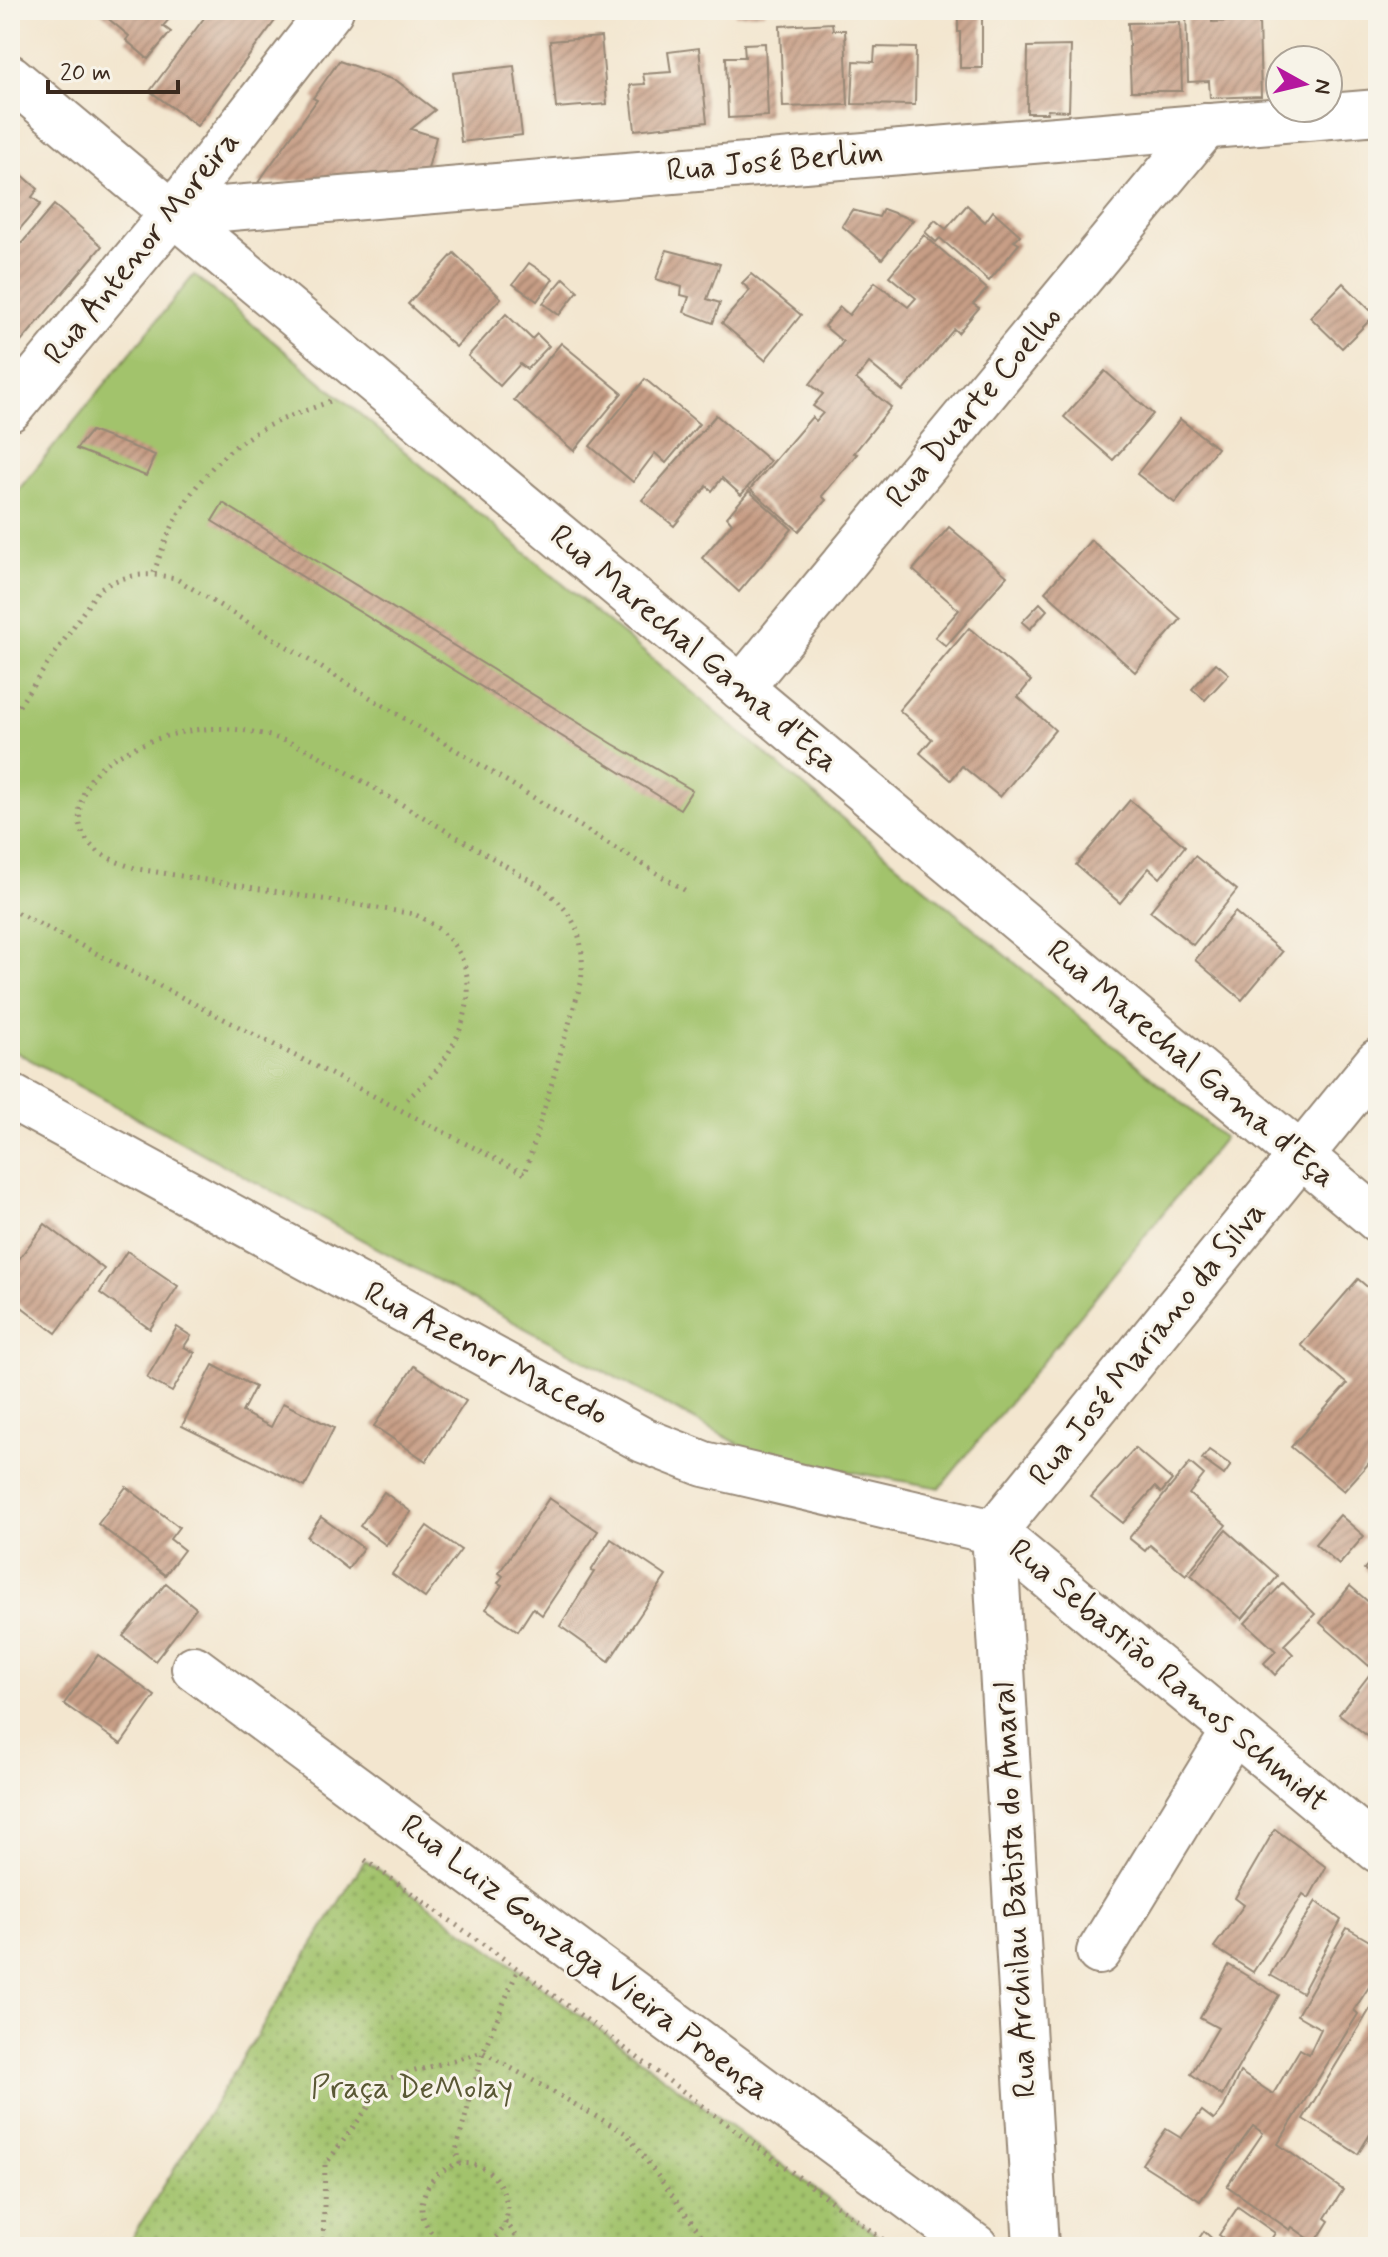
<svg xmlns="http://www.w3.org/2000/svg" width="1388" height="2257" font-family="Mynerve,sans-serif">
  <defs>
    <pattern id="park-dots" width="8" height="8" patternUnits="userSpaceOnUse" patternTransform="scale(2)"><rect width="8" height="8" fill="#a2c36c"/><path d="M2 2h.1M6 6h.1" fill="none" stroke="#859f58" stroke-width="1.8" stroke-linecap="round"/></pattern>
    <pattern id="building-hatch" width="6" height="6" patternUnits="userSpaceOnUse" patternTransform="scale(2)"><rect width="6" height="6" fill="#c79e86"/><path d="M-1 1l2-2M0 6l6-6M5 7l2-2" fill="none" stroke="#a3816d"/></pattern>
  </defs>
  <rect width="100%" height="100%" fill="#f7f3e8"/>
  <filter id="ink" filterUnits="userSpaceOnUse"><feTurbulence type="fractalNoise" baseFrequency=".0125" numOctaves="2"/><feDisplacementMap in="SourceGraphic" scale="16" xChannelSelector="R" yChannelSelector="G"/><feConvolveMatrix kernelMatrix="1 2 1 2 8 2 1 2 1" color-interpolation-filters="sRGB"/></filter>
  <filter id="wash" filterUnits="userSpaceOnUse"><feTurbulence type="fractalNoise" baseFrequency=".006" numOctaves="4" result="noise"/><feDisplacementMap in="SourceGraphic" scale="32" xChannelSelector="R" yChannelSelector="G"/><feGaussianBlur stdDeviation="1.8" result="paint"/><feColorMatrix in="noise" values="0 0 0 0 0 0 0 0 0 0 0 0 0 0 0 0 0 1.4 0 .05"/><feComposite in="paint" operator="in"/></filter>
  <g filter="url(#wash)">
    <rect width="100%" height="100%" fill="#f3e6cf"/>
    <polygon fill="#a2c36c" stroke="#6e7645" stroke-width="2" points="194,275 1224,1138 940,1488 759,1455 10,1049 10,500"/>
    <polygon fill="url(#park-dots)" stroke="#6e7645" stroke-width="2" points="365,1860 518,1969 893,2247 126,2247"/>
    <g id="blocks">
      <g fill="url(#building-hatch)">
        <polygon points="98,10 177,10 163,26 171,32 148,59 126,40 129,36"/>
        <polygon points="210,10 283,10 197,126 150,91"/>
        <polygon points="735,10 765,10 765,13 735,15"/>
        <polygon points="1186,10 1212,10 1212,22 1259,20 1261,96 1210,98 1209,81 1188,82"/>
        <polygon points="1290,10 1332,10 1332,13 1290,16"/>
        <polygon points="958,16 982,16 982,68 960,68 960,32 958,32"/>
        <polygon points="1180,22 1182,91 1131,91 1128,23"/>
        <polygon points="832,23 833,30 845,30 848,105 783,107 780,26"/>
        <polygon points="601,37 607,104 556,108 550,41"/>
        <polygon points="765,43 768,116 728,118 726,57 745,57 744,44"/>
        <polygon points="1071,46 1069,111 1048,110 1047,113 1027,113 1028,47"/>
        <polygon points="875,47 916,48 915,105 852,104 854,61 874,62"/>
        <polygon points="699,48 707,122 635,130 630,85 645,84 643,74 671,72 668,52"/>
        <polygon points="339,61 397,81 435,110 411,129 436,137 428,169 257,184 317,100 313,98"/>
        <polygon points="514,66 522,135 461,142 453,73"/>
        <polygon points="20,173 38,189 32,197 41,204 19,230 13,224 10,227 10,177 14,180"/>
        <polygon points="54,205 102,246 10,355 10,257"/>
        <polygon points="967,205 985,222 993,211 1020,235 1014,241 1019,244 989,281 940,238 936,242 925,232 935,220 946,229"/>
        <polygon points="883,209 913,220 882,259 842,226 852,210 879,217"/>
        <polygon points="924,235 987,289 973,304 979,308 958,333 954,329 903,391 869,363 856,379 891,407 854,453 857,454 822,496 826,500 799,531 750,489 812,417 816,421 823,413 813,406 823,394 810,384 843,342 824,326 840,307 849,315 875,282 908,307 916,298 889,276"/>
        <polygon points="667,250 720,264 707,299 720,303 713,323 684,312 689,297 681,295 682,287 656,279"/>
        <polygon points="454,253 501,298 456,347 408,304"/>
        <polygon points="529,263 553,279 537,301 513,284"/>
        <polygon points="751,274 801,315 765,360 722,323 750,290 742,283"/>
        <polygon points="564,278 578,291 559,315 543,303"/>
        <polygon points="1343,283 1375,315 1342,348 1310,317"/>
        <polygon points="506,314 532,339 537,334 549,346 527,369 520,364 500,386 468,356"/>
        <polygon points="561,343 622,393 574,451 514,400"/>
        <polygon points="1105,371 1153,414 1113,460 1064,417"/>
        <polygon points="645,379 699,424 666,463 655,453 633,482 590,446"/>
        <polygon points="716,415 770,461 741,495 722,478 712,491 707,486 674,526 642,500"/>
        <polygon points="1180,419 1217,448 1175,503 1137,474"/>
        <polygon points="91,431 155,455 146,476 76,449"/>
        <polygon points="749,491 792,529 739,592 702,558 732,523 727,517"/>
        <polygon points="223,503 613,744 692,790 680,809 212,521"/>
        <polygon points="949,527 1007,576 946,646 935,637 959,610 913,570"/>
        <polygon points="1091,540 1181,619 1135,672 1045,592"/>
        <polygon points="1040,603 1047,610 1030,629 1022,622"/>
        <polygon points="969,628 1031,681 1018,697 1055,730 1000,797 962,766 951,780 920,753 932,739 899,710"/>
        <polygon points="1216,663 1229,674 1205,700 1192,689"/>
        <polygon points="1130,800 1185,846 1160,878 1149,868 1120,903 1076,865"/>
        <polygon points="1195,856 1237,890 1193,945 1150,911"/>
        <polygon points="1235,912 1282,952 1242,1000 1195,960"/>
        <polygon points="45,1224 104,1269 56,1333 10,1298 10,1271"/>
        <polygon points="127,1251 178,1286 150,1329 100,1293"/>
        <polygon points="1358,1279 1378,1296 1378,1453 1344,1491 1291,1447 1347,1384 1301,1345"/>
        <polygon points="177,1327 191,1336 184,1347 195,1353 172,1392 147,1378"/>
        <polygon points="213,1365 255,1387 242,1412 271,1427 283,1403 334,1428 305,1487 182,1426"/>
        <polygon points="414,1366 466,1401 426,1461 374,1426"/>
        <polygon points="1135,1448 1172,1480 1161,1493 1155,1487 1123,1523 1091,1497"/>
        <polygon points="1209,1450 1231,1465 1224,1475 1202,1459"/>
        <polygon points="1190,1463 1204,1475 1189,1494 1226,1525 1186,1575 1150,1545 1145,1551 1129,1538"/>
        <polygon points="126,1487 179,1527 170,1539 184,1550 165,1575 98,1524"/>
        <polygon points="384,1492 411,1512 386,1545 360,1526"/>
        <polygon points="549,1498 598,1531 542,1615 533,1608 518,1631 486,1609 502,1585 498,1583 503,1576 499,1573"/>
        <polygon points="1340,1515 1364,1536 1339,1565 1315,1544"/>
        <polygon points="321,1517 363,1548 348,1569 307,1537"/>
        <polygon points="427,1526 461,1550 425,1598 392,1574"/>
        <polygon points="1226,1530 1278,1576 1242,1619 1191,1575"/>
        <polygon points="611,1539 666,1576 609,1661 560,1626 594,1572 591,1571"/>
        <polygon points="1378,1553 1378,1581 1364,1569"/>
        <polygon points="166,1583 196,1608 155,1661 123,1636"/>
        <polygon points="1283,1583 1315,1614 1284,1645 1293,1654 1275,1675 1264,1663 1276,1651 1245,1623"/>
        <polygon points="1350,1586 1372,1605 1378,1596 1378,1654 1369,1666 1320,1623"/>
        <polygon points="98,1655 155,1696 121,1744 64,1704"/>
        <polygon points="1370,1674 1378,1681 1378,1744 1339,1714"/>
        <polygon points="1275,1829 1326,1867 1309,1898 1303,1894 1253,1972 1214,1947 1244,1905 1235,1898"/>
        <polygon points="1316,1901 1341,1920 1302,1993 1270,1975"/>
        <polygon points="1347,1928 1378,1946 1378,1973 1354,2010 1358,2014 1278,2144 1343,2190 1325,2218 1329,2221 1315,2243 1292,2227 1290,2230 1227,2186 1263,2133 1253,2126 1200,2201 1142,2164 1166,2129 1181,2138 1202,2111 1214,2120 1224,2107 1240,2072 1273,2094 1300,2049 1309,2054 1321,2029 1297,2015"/>
        <polygon points="1229,1965 1279,1995 1222,2096 1191,2074 1218,2028 1200,2018"/>
        <polygon points="1375,2001 1378,2003 1378,2121 1358,2154 1303,2119"/>
        <polygon points="1238,2207 1275,2233 1266,2247 1236,2247 1219,2235"/>
        <polygon points="1204,2231 1221,2247 1193,2247"/>
      </g>
    </g>
  </g>
  <g filter="url(#ink)">
    <use href="#blocks" fill-opacity="0" stroke="#978876" stroke-width="2"/>
    <g fill="none" stroke-linecap="round" stroke-linejoin="round">
      <defs>
        <g id="minor">
          <polyline points="10,77 1378,1220"/>
          <polyline points="173,213 1378,112"/>
          <polyline points="10,409 173,213 331,10"/>
          <polyline points="741,688 1206,126"/>
          <polyline points="10,1096 643,1440 704,1464 994,1532 1378,1850"/>
          <polyline points="994,1532 1036,2247"/>
          <polyline points="994,1532 1378,1061"/>
          <polyline points="194,1668 976,2247"/>
          <polyline points="1099,1952 1234,1731"/>
        </g>
      </defs>
      <use href="#minor" stroke="#978876" stroke-width="48"/>
      <g stroke="#978876" stroke-width="5" stroke-dasharray="2 6" stroke-linecap="butt">
        <path d="M154 573C172 514 206 459 262 429 284 417 307 411 330 401"/>
        <path d="M10 719 99 589C125 574 146 572 175 578L686 891"/>
        <path d="M10 909 525 1174 581 983C586 938 576 913 540 886L318 755C282 737 245 726 205 729 174 731 132 745 106 763 95 771 86 784 82 798 70 842 101 858 138 869L414 914C483 946 480 1011 439 1067 429 1080 416 1091 403 1103"/>
        <polyline points="365,1860 518,1969 893,2247"/>
        <polyline points="460,2164 456,2151 483,2052 518,1969"/>
        <polyline points="505,2221 525,2247"/>
        <polyline points="323,2247 325,2165 390,2078 483,2052 627,2134 710,2247"/>
        <path d="M450 2247C435 2239 423 2227 422 2209 422 2196 427 2184 437 2175 490 2131 541 2227 478 2247"/>
      </g>
      <use href="#minor" stroke="#fff" stroke-width="44"/>
    </g>
  </g>
  <g text-anchor="middle" dominant-baseline="central" stroke-width="6" stroke-linejoin="round" paint-order="stroke">
    <g font-size="32" fill="#3b2a1e" stroke="#f7f3e8">
      <text transform="translate(775 162) rotate(-5)">Rua José Berlim</text>
      <text transform="translate(142 248) rotate(-51)">Rua Antenor Moreira</text>
      <text transform="translate(974 407) rotate(-50)">Rua Duarte Coelho</text>
      <text transform="translate(694 649) rotate(40)">Rua Marechal Gama d'Eça</text>
      <text transform="translate(1191 1064) rotate(40)">Rua Marechal Gama d'Eça</text>
      <text transform="translate(1148 1344) rotate(-51)">Rua José Mariano da Silva</text>
      <text transform="translate(486 1354) rotate(28)">Rua Azenor Macedo</text>
      <text transform="translate(1168 1676) rotate(40)">Rua Sebastião Ramos Schmidt</text>
      <text transform="translate(1015 1890) rotate(-93)">Rua Archilau Batista do Amaral</text>
      <text transform="translate(585 1958) rotate(37)">Rua Luiz Gonzaga Vieira Proença</text>
    </g>
    <g font-size="32" fill="#5a5835" stroke="#f7f3e8">
      <text x="412" y="2088">Praça DeMolay</text>
    </g>
  </g>
  <rect width="1388" height="2257" fill="none" stroke="#f7f3e8" stroke-width="40"/>
  <g transform="translate(1304 84) rotate(98)"><circle r="38" fill="#f7f3e8" stroke="#aca397" stroke-width="2"/>
  <path d="M0-6L14 30L0 20L-14 30Z" fill="#b5179e"/>
  <text y="-12" font-size="22" font-weight="bold" text-anchor="middle" fill="#3b2a1e">N</text>
  </g>
  <path d="M48 80v12h130v-12" fill="none" stroke="#3b2a1e" stroke-width="4"/>
  <text x="60" y="80" font-size="24" fill="#3b2a1e" stroke="#f7f3e8" stroke-width="6" paint-order="stroke">20 m</text>
</svg>
